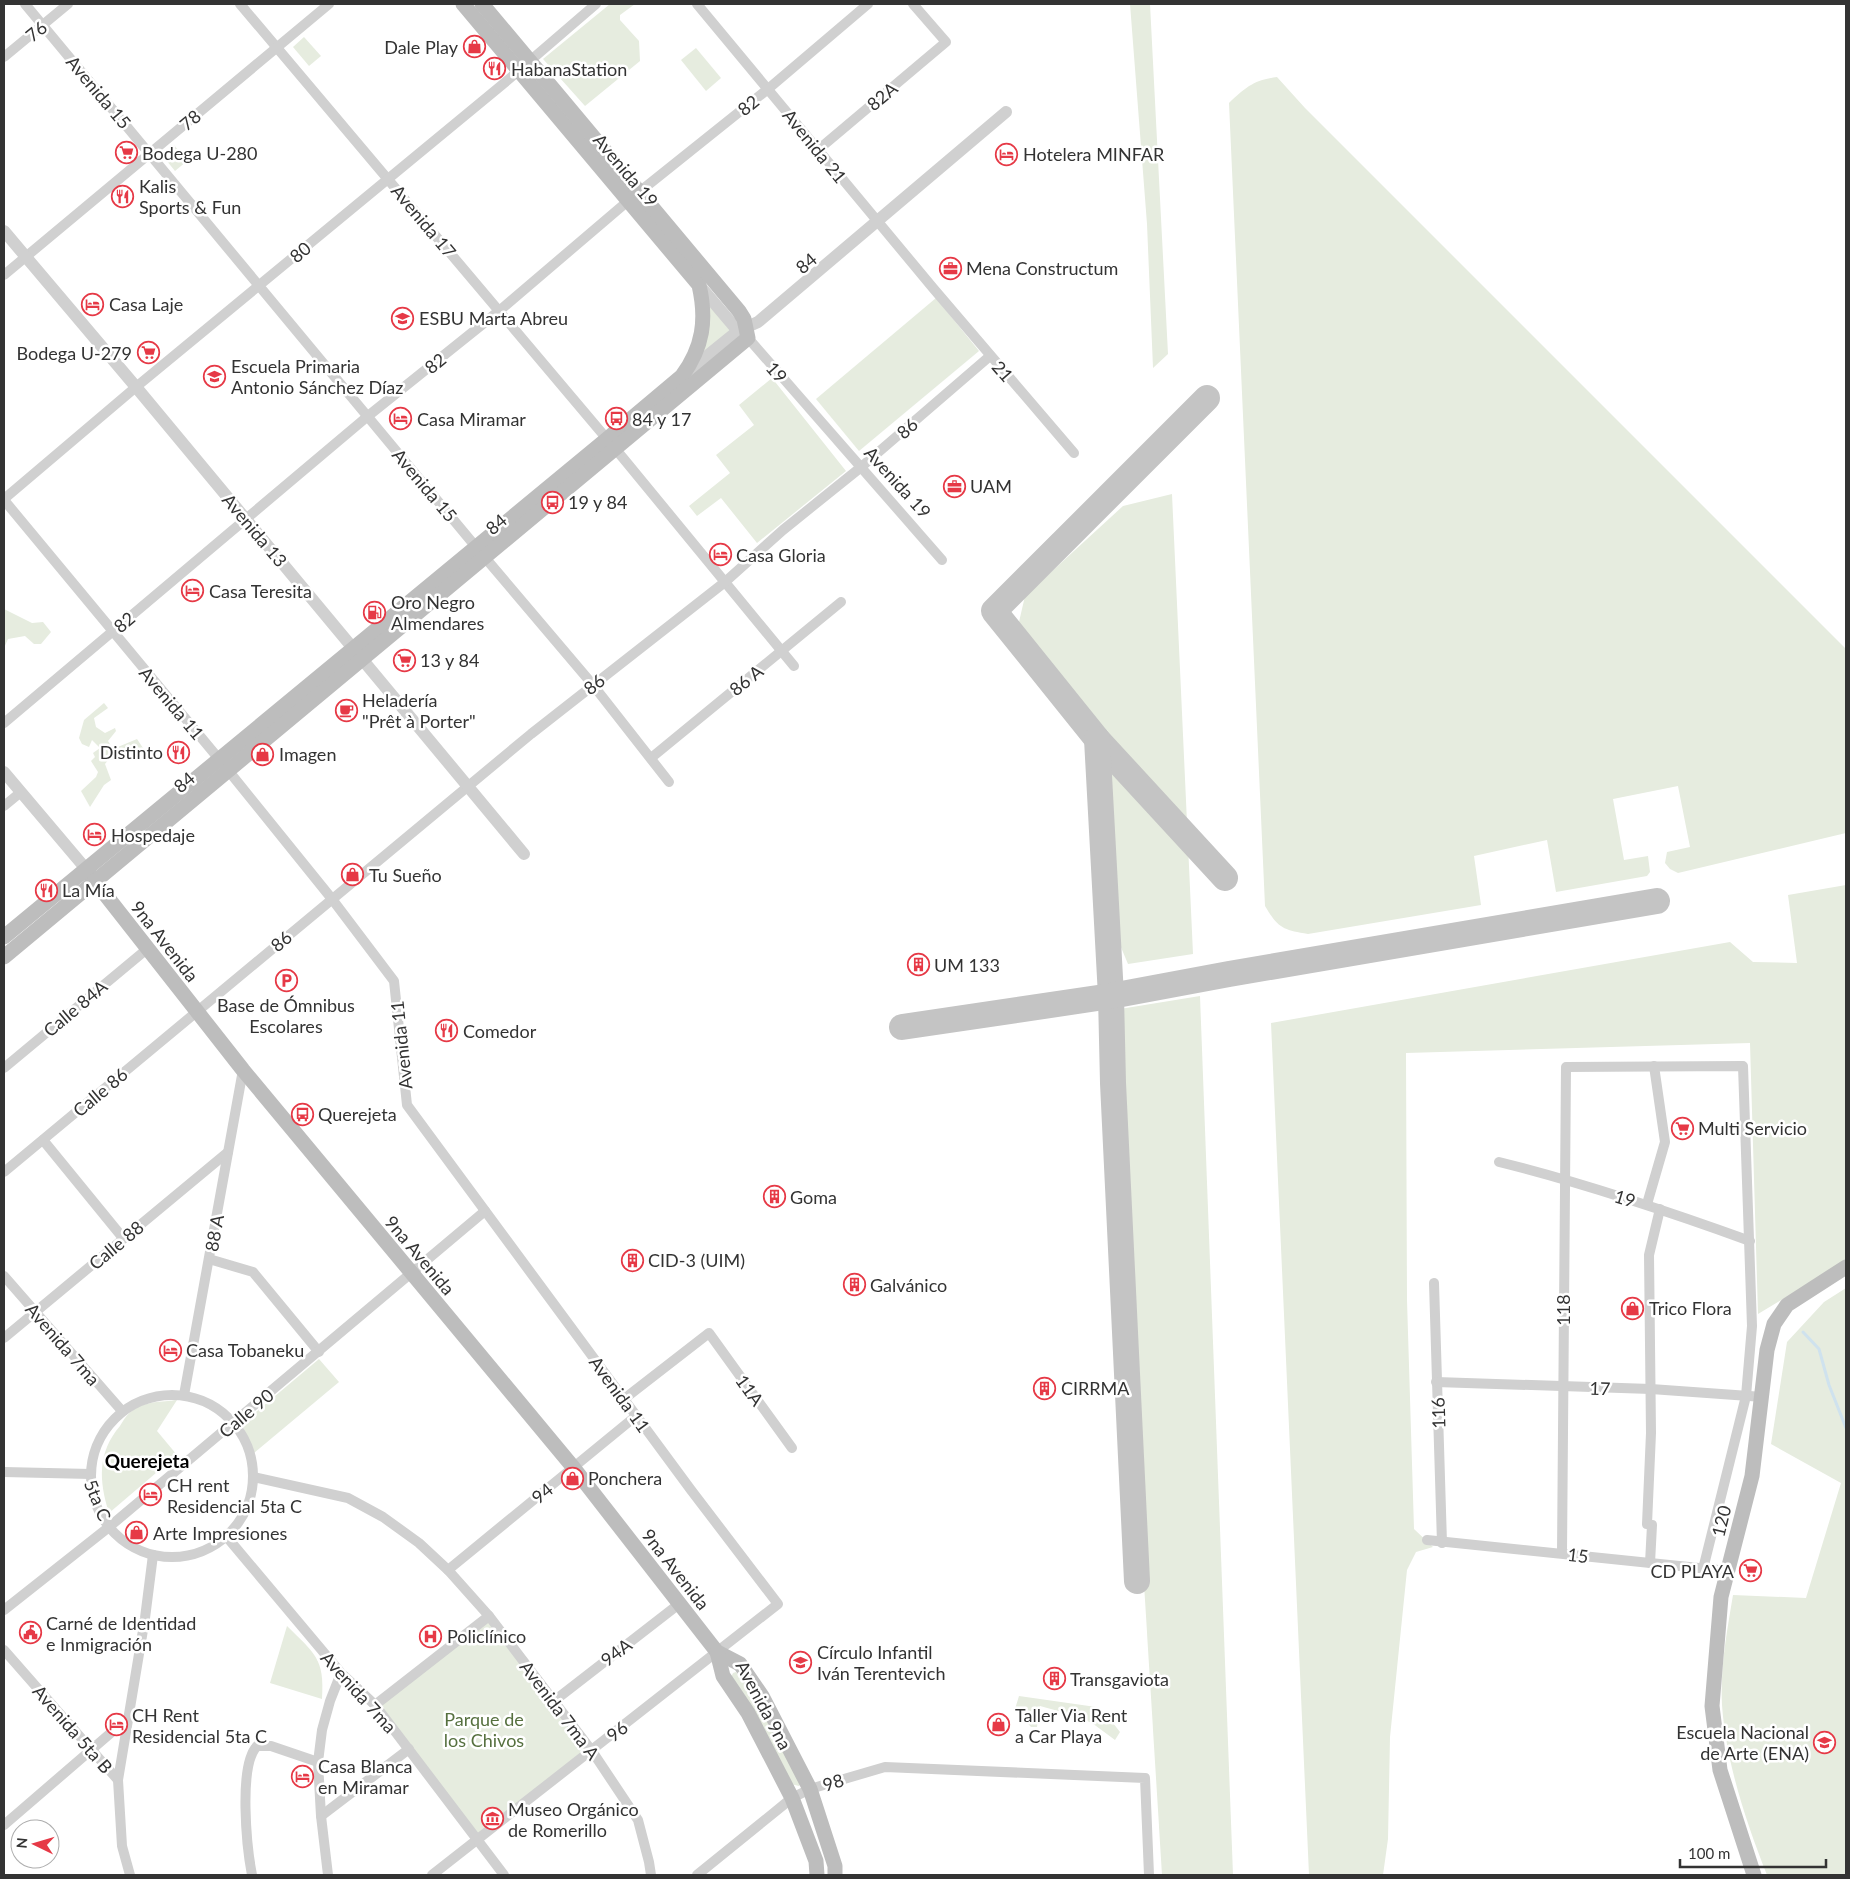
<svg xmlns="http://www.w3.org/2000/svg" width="1850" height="1879" font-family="Lato,sans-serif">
  <rect width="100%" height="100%" fill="#fff"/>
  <g fill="#e6ecdf">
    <polygon points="610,4 635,4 620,15 620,20 639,41 640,61 585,106 543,59"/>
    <polygon points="1130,4 1150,4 1168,354 1153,368 1147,224"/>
    <polygon points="304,37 321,56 309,66 293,47"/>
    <polygon points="696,48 721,78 706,91 681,60"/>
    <path d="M1277 77 1305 108 1846 649V833L1678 873 1670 869 1665 863 1667 852 1690 847 1678 786 1613 799 1624 860 1648 856 1650 872 1647 876 1556 892 1547 840 1474 856 1481 905 1308 934C1283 930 1278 928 1265 906L1229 103C1246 87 1254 80 1277 77Z"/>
    <polygon points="174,145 187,161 175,171 162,155"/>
    <polygon points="936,298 979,351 859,451 816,399"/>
    <polygon points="703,301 738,331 692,363"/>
    <polygon points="772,378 846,471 757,543 721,498 697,516 689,506 730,473 716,455 754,425 739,405"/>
    <polygon points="1172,494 1193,954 1128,964 1115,933 1101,725 1023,635 1019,622 1025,596 1123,506"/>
    <polygon points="4,609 32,623 43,622 51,632 41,644 34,644 25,636 8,639 4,648"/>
    <polygon points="104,703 108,708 94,718 96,727 105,733 115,728 116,731 108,741 113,749 137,739 143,748 136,754 117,761 114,760 108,760 105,764 111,780 104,785 90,807 81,791 96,777 98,772 91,761 95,757 93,753 100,748 92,740 89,747 82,744 79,738 84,720"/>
    <polygon points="1846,885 1846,1261 1758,1314 1750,1043 1406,1053 1407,1300 1414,1529 1433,1547 1416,1552 1407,1570 1390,1737 1388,1839 1383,1875 1309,1875 1271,1023 1730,942 1753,962 1797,963 1788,895"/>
    <polygon points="1200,996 1233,1875 1162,1875 1133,1406 1120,1009"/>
    <path d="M1846 1288V1875H1767C1746 1822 1726 1762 1722 1705 1720 1668 1727 1631 1733 1595L1806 1598 1841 1483 1771 1444 1787 1342 1824 1302Z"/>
    <polygon points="319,1359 339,1382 254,1453 242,1424"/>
    <path d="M177 1400 157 1431 177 1455 109 1513C99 1481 97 1453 120 1426 123 1421 127 1414 132 1411 144 1401 162 1402 177 1400Z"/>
    <polygon points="489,1616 592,1751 478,1839 375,1705"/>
    <path d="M287 1626C314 1653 325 1658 322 1699L270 1683Z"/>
    <polygon points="736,1672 757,1698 801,1783 799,1786 791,1784 731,1677 733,1673"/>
    <polygon points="1019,1696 1096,1707 1106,1714 1120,1732 1115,1740 1092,1723 1069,1714 1040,1706 1037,1727 1031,1727 1015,1709"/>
  </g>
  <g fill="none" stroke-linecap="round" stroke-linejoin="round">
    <polyline stroke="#cfe2ee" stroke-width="3" points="1803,1332 1819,1349 1829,1385 1846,1428"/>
    <g stroke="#c4c4c4" stroke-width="26">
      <polyline points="1207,398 994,611 1097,739 1225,878"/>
      <polyline points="1097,739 1111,996 1113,1083 1137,1581"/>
      <polyline points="902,1027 1111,996 1229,974 1657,901"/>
    </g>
    <g stroke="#d0d0d0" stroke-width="10">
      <polyline points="25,4 476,547 593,685 669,782"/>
      <polyline points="240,4 623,458 794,666"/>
      <polyline points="697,4 933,288 1074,453"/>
      <polyline points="4,57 68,4"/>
      <polyline points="819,149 946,42 913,4"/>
      <polyline points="4,275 329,4"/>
      <polyline points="748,338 942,560"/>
      <polyline points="4,499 136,387 509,79 596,4"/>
      <polyline points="4,500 219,759 332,899 394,981 407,1105 691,1490 778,1604 432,1875"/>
      <polyline points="4,723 368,416 499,311 628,201 768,89 868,4"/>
      <polyline points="651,758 841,602"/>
      <polyline points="4,806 21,792"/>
      <polyline points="4,1068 147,949"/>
      <polyline points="43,1140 123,1238"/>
      <path d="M1499 1162C1584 1183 1667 1211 1750 1241"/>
      <polyline points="4,1172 531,734 725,582 783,530 860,468 990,356"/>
      <polyline points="1647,1204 1665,1142 1654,1066"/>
      <polyline points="209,1259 253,1272 319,1352"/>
      <polyline points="4,1276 122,1411"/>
      <polyline points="1434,1283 1442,1543"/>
      <polyline points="4,1338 228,1152"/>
      <polyline points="1436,1382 1651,1389 1763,1397"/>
      <polyline points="184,1395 243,1070"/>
      <circle cx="172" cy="1476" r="81"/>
      <polyline points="624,1399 709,1333 792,1448"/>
      <polyline points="4,1472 91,1474"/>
      <polyline points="253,1477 348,1498 383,1517 419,1543 448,1570 489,1616 592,1751 638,1820 649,1862 651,1875"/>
      <polyline points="226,1536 341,1673 375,1705 504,1875"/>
      <polyline points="1427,1540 1728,1571"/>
      <polyline points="1562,1553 1566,1067 1743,1066 1752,1326 1746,1396 1703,1569"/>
      <polyline points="1650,1563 1652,1525 1647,1524 1651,1433 1649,1255 1660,1209"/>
      <polyline points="448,1570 636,1416"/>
      <polyline points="4,1610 109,1527 485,1211"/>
      <polyline points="4,1650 118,1780"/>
      <polyline points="554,1701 679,1604"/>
      <polyline points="375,1705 489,1616"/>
      <polyline points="321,1816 409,1749"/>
      <polyline points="4,1825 127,1719"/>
      <polyline points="130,1875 122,1846 118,1780 145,1618 153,1555"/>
      <path d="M252 1875C247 1849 238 1766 257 1746H271L318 1762"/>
      <polyline points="328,1875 321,1816 318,1762 322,1730 330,1701 341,1673"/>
      <polyline points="697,1875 792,1798 810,1789 885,1767 1145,1778 1149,1875"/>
    </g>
    <g stroke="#d0d0d0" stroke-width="12">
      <polyline points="4,231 136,387 524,854"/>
      <polyline points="699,285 738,331 744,336"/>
      <polyline points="686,373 738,331 758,322 1006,112"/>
      <polyline points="4,772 86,869"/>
    </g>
    <g stroke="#bdbdbd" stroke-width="15">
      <polyline points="90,875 243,1070 573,1467 717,1652 740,1664 762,1696 810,1789 835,1866 835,1875"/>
      <path d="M4 937 607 439 682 376C703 347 707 320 699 285L463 4"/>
      <polyline points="4,957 748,338 744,319 739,311 482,4"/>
      <polyline points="717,1652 723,1676 748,1713 792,1798 816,1861 817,1875"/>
      <polyline points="1754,1875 1720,1770 1712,1706 1721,1597 1752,1476 1767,1350 1774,1324 1787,1305 1846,1267"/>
    </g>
  </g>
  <defs>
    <symbol id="shop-ring" viewBox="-11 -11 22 22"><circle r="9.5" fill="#fff" stroke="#e63946" stroke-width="1.5"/><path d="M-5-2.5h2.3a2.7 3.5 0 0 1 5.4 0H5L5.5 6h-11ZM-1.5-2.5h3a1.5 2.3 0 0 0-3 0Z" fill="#e63946"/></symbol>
    <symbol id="restaurant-ring" viewBox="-11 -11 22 22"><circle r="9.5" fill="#fff" stroke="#e63946" stroke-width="1.5"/><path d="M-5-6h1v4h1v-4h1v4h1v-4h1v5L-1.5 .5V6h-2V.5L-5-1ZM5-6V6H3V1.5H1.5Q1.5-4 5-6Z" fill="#e63946"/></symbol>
    <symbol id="supermarket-ring" viewBox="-11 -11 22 22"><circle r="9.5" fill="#fff" stroke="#e63946" stroke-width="1.5"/><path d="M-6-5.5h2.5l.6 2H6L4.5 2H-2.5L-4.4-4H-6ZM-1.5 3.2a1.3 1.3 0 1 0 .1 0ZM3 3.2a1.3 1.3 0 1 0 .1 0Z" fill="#e63946"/></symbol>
    <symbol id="hotel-ring" viewBox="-11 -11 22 22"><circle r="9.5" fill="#fff" stroke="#e63946" stroke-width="1.5"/><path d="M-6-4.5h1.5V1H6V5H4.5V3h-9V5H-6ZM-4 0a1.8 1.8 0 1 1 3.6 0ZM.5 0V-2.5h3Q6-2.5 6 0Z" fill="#e63946"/></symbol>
    <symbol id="office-ring" viewBox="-11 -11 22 22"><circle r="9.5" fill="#fff" stroke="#e63946" stroke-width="1.5"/><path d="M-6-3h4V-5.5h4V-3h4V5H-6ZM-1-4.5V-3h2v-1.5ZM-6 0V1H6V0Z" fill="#e63946"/></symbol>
    <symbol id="school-ring" viewBox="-11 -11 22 22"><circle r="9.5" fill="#fff" stroke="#e63946" stroke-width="1.5"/><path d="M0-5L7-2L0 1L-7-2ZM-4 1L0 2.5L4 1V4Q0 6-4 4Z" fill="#e63946"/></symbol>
    <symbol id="bus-ring" viewBox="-11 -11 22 22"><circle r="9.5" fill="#fff" stroke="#e63946" stroke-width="1.5"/><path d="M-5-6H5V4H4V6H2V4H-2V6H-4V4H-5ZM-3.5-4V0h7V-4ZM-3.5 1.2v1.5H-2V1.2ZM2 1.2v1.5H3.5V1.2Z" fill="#e63946"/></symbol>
    <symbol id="fuel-ring" viewBox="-11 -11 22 22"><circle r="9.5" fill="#fff" stroke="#e63946" stroke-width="1.5"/><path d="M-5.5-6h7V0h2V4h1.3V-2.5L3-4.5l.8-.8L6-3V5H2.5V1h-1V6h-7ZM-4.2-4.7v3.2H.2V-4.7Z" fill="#e63946"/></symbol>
    <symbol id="cafe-ring" viewBox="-11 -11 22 22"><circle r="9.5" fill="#fff" stroke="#e63946" stroke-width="1.5"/><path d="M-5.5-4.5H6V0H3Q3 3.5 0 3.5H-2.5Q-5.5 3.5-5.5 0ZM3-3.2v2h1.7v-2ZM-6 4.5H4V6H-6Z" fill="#e63946"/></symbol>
    <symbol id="building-ring" viewBox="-11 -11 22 22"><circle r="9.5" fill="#fff" stroke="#e63946" stroke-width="1.5"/><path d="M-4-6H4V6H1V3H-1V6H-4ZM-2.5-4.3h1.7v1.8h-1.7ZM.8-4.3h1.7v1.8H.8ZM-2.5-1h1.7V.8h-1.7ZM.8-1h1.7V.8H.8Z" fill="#e63946"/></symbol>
    <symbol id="parking-ring" viewBox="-11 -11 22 22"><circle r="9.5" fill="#fff" stroke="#e63946" stroke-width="1.5"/><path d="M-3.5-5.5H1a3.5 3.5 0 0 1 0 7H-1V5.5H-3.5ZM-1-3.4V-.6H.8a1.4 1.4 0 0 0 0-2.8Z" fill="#e63946"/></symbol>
    <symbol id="civic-ring" viewBox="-11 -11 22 22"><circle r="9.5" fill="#fff" stroke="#e63946" stroke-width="1.5"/><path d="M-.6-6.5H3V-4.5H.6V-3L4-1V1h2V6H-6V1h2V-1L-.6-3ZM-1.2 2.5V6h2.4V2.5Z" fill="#e63946"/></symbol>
    <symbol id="hospital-ring" viewBox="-11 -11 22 22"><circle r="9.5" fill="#fff" stroke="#e63946" stroke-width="1.5"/><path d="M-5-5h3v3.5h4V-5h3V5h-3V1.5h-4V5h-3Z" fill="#e63946"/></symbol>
    <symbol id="museum-ring" viewBox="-11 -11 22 22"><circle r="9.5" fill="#fff" stroke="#e63946" stroke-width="1.5"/><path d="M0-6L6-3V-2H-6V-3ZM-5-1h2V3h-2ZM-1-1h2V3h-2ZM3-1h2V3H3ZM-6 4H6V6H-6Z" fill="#e63946"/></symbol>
  </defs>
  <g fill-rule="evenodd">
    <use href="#shop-ring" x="462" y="34" width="25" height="25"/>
    <use href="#restaurant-ring" x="482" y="56" width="25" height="25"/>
    <use href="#supermarket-ring" x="114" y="140" width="25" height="25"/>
    <use href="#hotel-ring" x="994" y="142" width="25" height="25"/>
    <use href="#restaurant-ring" x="110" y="184" width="25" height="25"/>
    <use href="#office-ring" x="938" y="256" width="25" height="25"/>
    <use href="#hotel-ring" x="80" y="292" width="25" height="25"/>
    <use href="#school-ring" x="390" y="306" width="25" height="25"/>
    <use href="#supermarket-ring" x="136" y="340" width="25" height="25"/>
    <use href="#school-ring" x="202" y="364" width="25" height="25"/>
    <use href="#hotel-ring" x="388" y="406" width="25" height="25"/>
    <use href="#bus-ring" x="604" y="406" width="25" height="25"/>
    <use href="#office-ring" x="942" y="474" width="25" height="25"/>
    <use href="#bus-ring" x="540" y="490" width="25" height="25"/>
    <use href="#hotel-ring" x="708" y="542" width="25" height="25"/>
    <use href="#hotel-ring" x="180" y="578" width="25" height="25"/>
    <use href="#fuel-ring" x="362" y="600" width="25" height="25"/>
    <use href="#supermarket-ring" x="392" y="648" width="25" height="25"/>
    <use href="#cafe-ring" x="334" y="698" width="25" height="25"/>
    <use href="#restaurant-ring" x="166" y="740" width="25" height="25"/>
    <use href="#shop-ring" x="250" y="742" width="25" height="25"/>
    <use href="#hotel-ring" x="82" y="822" width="25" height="25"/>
    <use href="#shop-ring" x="340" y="862" width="25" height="25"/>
    <use href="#restaurant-ring" x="34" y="878" width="25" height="25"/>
    <use href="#building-ring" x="906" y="952" width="25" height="25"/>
    <use href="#parking-ring" x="274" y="968" width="25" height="25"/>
    <use href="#restaurant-ring" x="434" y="1018" width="25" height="25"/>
    <use href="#bus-ring" x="290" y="1102" width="25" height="25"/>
    <use href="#supermarket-ring" x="1670" y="1116" width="25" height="25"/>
    <use href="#building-ring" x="762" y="1184" width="25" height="25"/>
    <use href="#building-ring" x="620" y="1248" width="25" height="25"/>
    <use href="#building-ring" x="842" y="1272" width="25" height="25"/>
    <use href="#shop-ring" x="1620" y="1296" width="25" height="25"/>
    <use href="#hotel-ring" x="158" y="1338" width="25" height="25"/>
    <use href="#building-ring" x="1032" y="1376" width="25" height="25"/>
    <use href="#shop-ring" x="560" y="1466" width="25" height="25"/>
    <use href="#hotel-ring" x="138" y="1482" width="25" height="25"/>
    <use href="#shop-ring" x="124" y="1520" width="25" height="25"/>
    <use href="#supermarket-ring" x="1738" y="1558" width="25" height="25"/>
    <use href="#civic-ring" x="18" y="1620" width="25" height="25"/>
    <use href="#hospital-ring" x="418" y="1624" width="25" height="25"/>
    <use href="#school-ring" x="788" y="1650" width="25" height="25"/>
    <use href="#building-ring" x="1042" y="1666" width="25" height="25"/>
    <use href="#hotel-ring" x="104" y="1712" width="25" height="25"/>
    <use href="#shop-ring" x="986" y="1712" width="25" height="25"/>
    <use href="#school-ring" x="1812" y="1730" width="25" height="25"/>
    <use href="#hotel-ring" x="290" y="1764" width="25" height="25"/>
    <use href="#museum-ring" x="480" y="1806" width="25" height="25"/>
  </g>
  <g text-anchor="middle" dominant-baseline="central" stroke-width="5" stroke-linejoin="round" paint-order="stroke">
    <g font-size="18" fill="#333" stroke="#fff">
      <text transform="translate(36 31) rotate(-39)">76</text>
      <text transform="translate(99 92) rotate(50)">Avenida 15</text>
      <text transform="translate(882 96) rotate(-40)">82A</text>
      <text transform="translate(748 105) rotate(-39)">82</text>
      <text transform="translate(190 120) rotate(-40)">78</text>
      <text transform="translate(815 146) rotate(51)">Avenida 21</text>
      <text transform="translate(626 170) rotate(50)">Avenida 19</text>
      <text transform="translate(424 221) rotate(50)">Avenida 17</text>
      <text transform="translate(300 252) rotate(-40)">80</text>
      <text transform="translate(806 263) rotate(-40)">84</text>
      <text transform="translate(435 363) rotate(-39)">82</text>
      <text transform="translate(1003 371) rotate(49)">21</text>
      <text transform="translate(777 372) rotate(49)">19</text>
      <text transform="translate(907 428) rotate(-41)">86</text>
      <text transform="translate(898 482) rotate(48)">Avenida 19</text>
      <text transform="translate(425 485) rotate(50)">Avenida 15</text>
      <text transform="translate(496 524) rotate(-40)">84</text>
      <text transform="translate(255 530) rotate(50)">Avenida 13</text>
      <text transform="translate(124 622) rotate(-40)">82</text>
      <text transform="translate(746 680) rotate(-39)">86 A</text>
      <text transform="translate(594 684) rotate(-38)">86</text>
      <text transform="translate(172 703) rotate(50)">Avenida 11</text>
      <text transform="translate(184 782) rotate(-40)">84</text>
      <text transform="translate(165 941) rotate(52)">9na Avenida</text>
      <text transform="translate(281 941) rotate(-40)">86</text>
      <text transform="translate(75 1008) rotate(-40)">Calle 84A</text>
      <text transform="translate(401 1045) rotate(-96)">Avenida 11</text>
      <text transform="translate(100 1092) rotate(-40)">Calle 86</text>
      <text transform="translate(1625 1198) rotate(17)">19</text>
      <text transform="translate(214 1233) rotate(-80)">88 A</text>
      <text transform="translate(116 1245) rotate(-40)">Calle 88</text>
      <text transform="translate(420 1255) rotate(50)">9na Avenida</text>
      <text transform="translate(1563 1310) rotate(-90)">118</text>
      <text transform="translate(63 1344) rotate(49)">Avenida 7ma</text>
      <text transform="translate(1600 1388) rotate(2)">17</text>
      <text transform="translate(750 1390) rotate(54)">11A</text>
      <text transform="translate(620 1394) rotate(54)">Avenida 11</text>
      <text transform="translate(246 1413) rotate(-40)">Calle 90</text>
      <text transform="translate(1438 1413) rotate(-92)">116</text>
      <text transform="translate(542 1493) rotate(-39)">94</text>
      <text transform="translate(98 1500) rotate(68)">5ta C</text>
      <text transform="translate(1721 1521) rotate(-76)">120</text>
      <text transform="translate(1578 1555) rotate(7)">15</text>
      <text transform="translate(676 1569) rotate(52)">9na Avenida</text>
      <text transform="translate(616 1652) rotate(-37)">94A</text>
      <text transform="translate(359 1692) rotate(48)">Avenida 7ma</text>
      <text transform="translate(764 1705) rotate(62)">Avenida 9na</text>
      <text transform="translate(560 1710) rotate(53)">Avenida 7ma A</text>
      <text transform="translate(73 1729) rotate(49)">Avenida 5ta B</text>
      <text transform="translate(617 1731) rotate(-38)">96</text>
      <text transform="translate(833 1782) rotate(-18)">98</text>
    </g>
    <g font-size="18" fill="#333" stroke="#fff" text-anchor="start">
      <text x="458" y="47" text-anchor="end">Dale Play</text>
      <text x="511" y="69">HabanaStation</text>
      <text x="142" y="153">Bodega U-280</text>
      <text x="1023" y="154">Hotelera MINFAR</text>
      <text x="139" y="186">Kalis<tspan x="139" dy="21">Sports &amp; Fun</tspan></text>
      <text x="966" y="268">Mena Constructum</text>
      <text x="109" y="304">Casa Laje</text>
      <text x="419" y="318">ESBU Marta Abreu</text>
      <text x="132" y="353" text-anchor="end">Bodega U-279</text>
      <text x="231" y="366">Escuela Primaria<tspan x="231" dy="21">Antonio Sánchez Díaz</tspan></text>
      <text x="417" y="419">Casa Miramar</text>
      <text x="632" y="419">84 y 17</text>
      <text x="970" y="486">UAM</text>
      <text x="568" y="502">19 y 84</text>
      <text x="736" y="555">Casa Gloria</text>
      <text x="209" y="591">Casa Teresita</text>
      <text x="391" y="602">Oro Negro<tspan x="391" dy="21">Almendares</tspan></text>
      <text x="420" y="660">13 y 84</text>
      <text x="362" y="700">Heladería<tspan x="362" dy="21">"Prêt à Porter"</tspan></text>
      <text x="163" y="752" text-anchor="end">Distinto</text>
      <text x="279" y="754">Imagen</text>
      <text x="111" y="835">Hospedaje</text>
      <text x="369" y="875">Tu Sueño</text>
      <text x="62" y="890">La Mía</text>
      <text x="934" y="965">UM 133</text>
      <text x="286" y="1005" text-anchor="middle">Base de Ómnibus<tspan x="286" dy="21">Escolares</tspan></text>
      <text x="463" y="1031">Comedor</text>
      <text x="318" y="1114">Querejeta</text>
      <text x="1698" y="1128">Multi Servicio</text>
      <text x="790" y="1197">Goma</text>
      <text x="648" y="1260">CID-3 (UIM)</text>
      <text x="870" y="1285">Galvánico</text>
      <text x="1649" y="1308">Trico Flora</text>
      <text x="186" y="1350">Casa Tobaneku</text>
      <text x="1061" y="1388">CIRRMA</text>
      <text x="588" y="1478">Ponchera</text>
      <text x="167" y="1485">CH rent<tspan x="167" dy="21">Residencial 5ta C</tspan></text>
      <text x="153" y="1533">Arte Impresiones</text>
      <text x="1734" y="1571" text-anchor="end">CD PLAYA</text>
      <text x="46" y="1623">Carné de Identidad<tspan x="46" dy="21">e Inmigración</tspan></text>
      <text x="447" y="1636">Policlínico</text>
      <text x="817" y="1652">Círculo Infantil<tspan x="817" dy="21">Iván Terentevich</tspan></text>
      <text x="1070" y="1679">Transgaviota</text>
      <text x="132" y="1715">CH Rent<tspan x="132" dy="21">Residencial 5ta C</tspan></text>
      <text x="1015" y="1715">Taller Via Rent<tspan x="1015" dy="21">a Car Playa</tspan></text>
      <text x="1809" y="1732" text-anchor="end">Escuela Nacional<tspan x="1809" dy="21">de Arte (ENA)</tspan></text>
      <text x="318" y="1766">Casa Blanca<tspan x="318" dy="21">en Miramar</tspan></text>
      <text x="508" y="1809">Museo Orgánico<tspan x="508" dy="21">de Romerillo</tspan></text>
    </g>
    <g font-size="18" fill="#56703f" stroke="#fff">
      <text x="484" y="1719">Parque de<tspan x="484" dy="21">los Chivos</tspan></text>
    </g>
    <g font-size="19" font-weight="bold" fill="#000" stroke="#fff">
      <text x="147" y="1460">Querejeta</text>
    </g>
  </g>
  <rect width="1850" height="1879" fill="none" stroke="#333333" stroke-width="10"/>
  <g transform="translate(35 1844) rotate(275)"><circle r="24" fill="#ffffff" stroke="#adadad"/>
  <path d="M0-4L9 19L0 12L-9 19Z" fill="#e63946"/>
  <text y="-8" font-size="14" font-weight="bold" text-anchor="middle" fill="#333333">N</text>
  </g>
  <path d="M1680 1859v8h146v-8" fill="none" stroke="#333333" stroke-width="2.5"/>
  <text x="1688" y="1859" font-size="15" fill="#333333" stroke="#ffffff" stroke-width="4" paint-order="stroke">100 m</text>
</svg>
